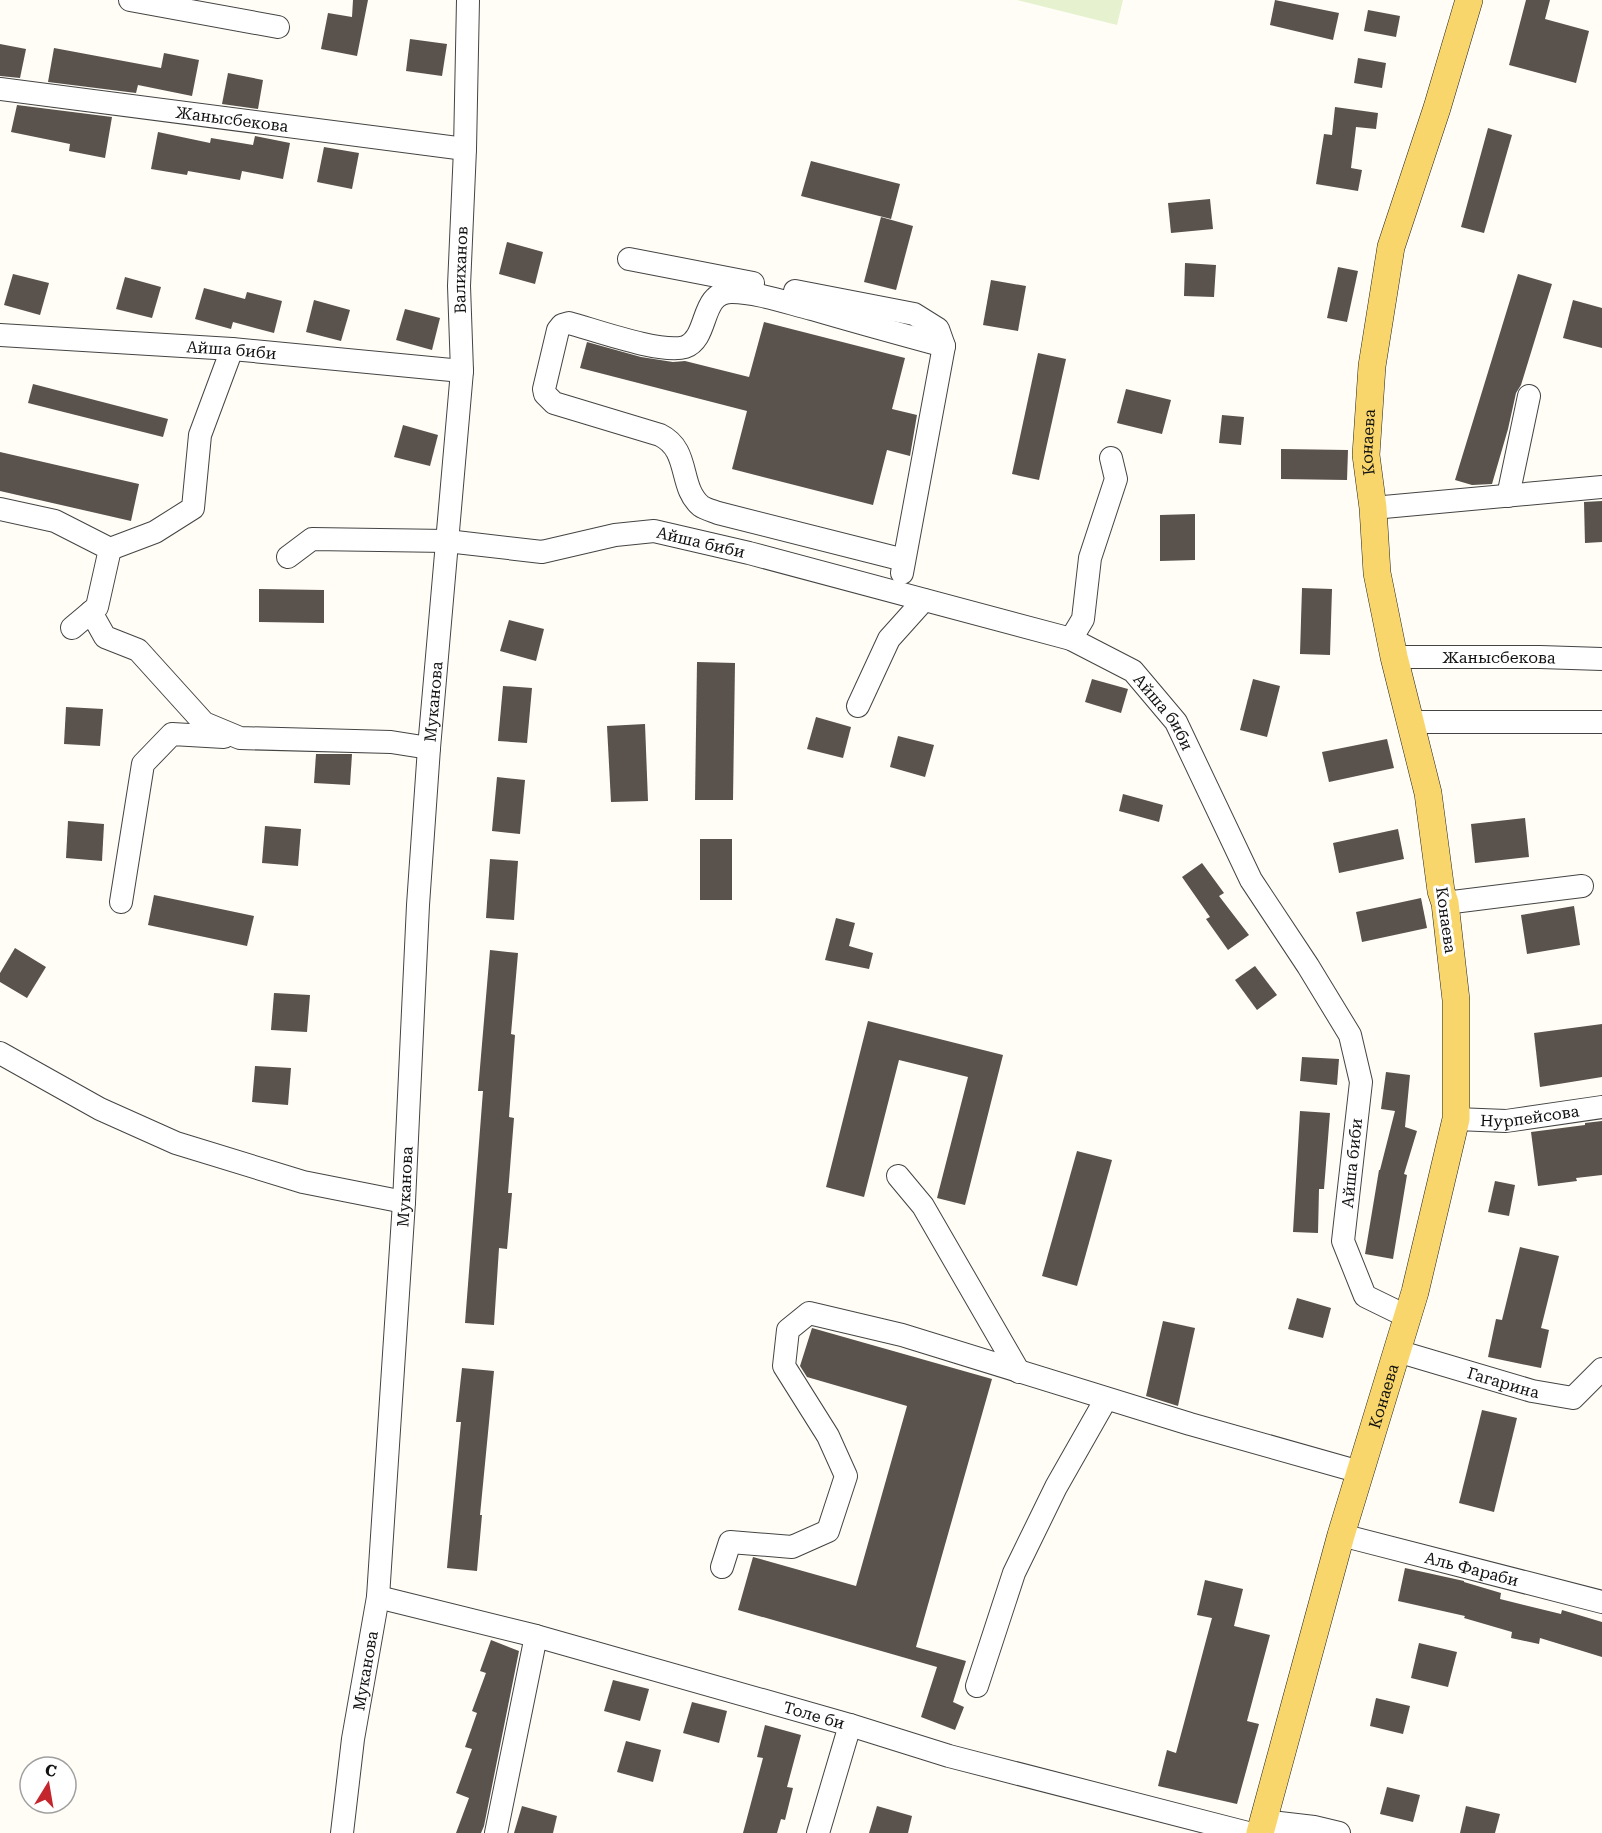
<svg xmlns="http://www.w3.org/2000/svg" width="1602" height="1833" font-family="'Roboto Serif',serif">
  <rect width="100%" height="100%" fill="#fffdf5"/>
  <polygon fill="#e6f2cf" points="1017,0 1123,0 1117,25"/>
  <g fill="#5a524d">
    <polygon points="353,0 368,0 357,56 321,49 328,13 352,17"/>
    <polygon points="1275,0 1339,13 1333,40 1270,25"/>
    <polygon points="1526,0 1550,0 1545,19 1589,31 1576,83 1509,65"/>
    <polygon points="1368,10 1400,16 1396,37 1364,31"/>
    <polygon points="410,39 447,44 442,76 406,71"/>
    <polygon points="0,44 26,49 20,78 0,76"/>
    <polygon points="54,48 161,68 164,53 199,60 192,96 138,85 136,93 48,82"/>
    <polygon points="1358,58 1386,63 1382,88 1354,83"/>
    <polygon points="228,73 263,80 258,109 222,104"/>
    <polygon points="17,105 112,117 105,158 69,151 70,144 11,132"/>
    <polygon points="1335,107 1378,113 1376,129 1356,127 1351,168 1362,170 1358,191 1316,184 1324,134 1332,135"/>
    <polygon points="1488,128 1512,135 1484,233 1461,227"/>
    <polygon points="158,132 210,143 211,138 253,145 255,136 290,143 283,179 242,171 240,180 188,171 187,175 151,169"/>
    <polygon points="324,147 359,153 352,189 317,182"/>
    <polygon points="811,161 900,184 891,219 801,196"/>
    <polygon points="1210,199 1213,229 1171,233 1168,203"/>
    <polygon points="881,217 913,226 896,290 864,282"/>
    <polygon points="507,242 543,252 535,284 499,274"/>
    <polygon points="1185,263 1216,265 1214,297 1184,296"/>
    <polygon points="1338,267 1358,271 1347,322 1327,318"/>
    <polygon points="13,274 49,283 40,315 4,305"/>
    <polygon points="1518,274 1552,284 1521,385 1516,393 1508,429 1492,484 1472,485 1455,480"/>
    <polygon points="125,277 161,287 152,318 116,309"/>
    <polygon points="991,280 1026,286 1018,331 983,325"/>
    <polygon points="204,288 245,299 247,292 282,301 274,333 233,322 231,329 195,319"/>
    <polygon points="314,300 350,310 341,341 306,332"/>
    <polygon points="1573,300 1602,308 1602,348 1563,338"/>
    <polygon points="405,309 440,318 432,350 396,340"/>
    <polygon points="764,322 905,358 892,409 917,415 910,456 887,450 873,505 732,469 747,411 580,368 587,342 641,357 673,362 685,361 749,377"/>
    <polygon points="1038,353 1066,359 1039,480 1012,474"/>
    <polygon points="33,384 168,419 163,437 28,403"/>
    <polygon points="1126,389 1171,400 1162,434 1117,423"/>
    <polygon points="1222,415 1244,417 1241,445 1219,443"/>
    <polygon points="403,425 438,435 430,466 394,457"/>
    <polygon points="1281,449 1348,450 1347,480 1281,479"/>
    <polygon points="0,452 139,484 131,521 0,491"/>
    <polygon points="1602,501 1602,542 1585,543 1584,502"/>
    <polygon points="1195,514 1195,560 1160,561 1160,515"/>
    <polygon points="1302,588 1332,589 1330,655 1300,654"/>
    <polygon points="259,589 324,590 324,623 259,622"/>
    <polygon points="509,620 544,629 536,661 500,651"/>
    <polygon points="697,662 735,663 733,800 695,800"/>
    <polygon points="1092,679 1128,689 1121,713 1085,702"/>
    <polygon points="1253,679 1280,686 1267,737 1240,730"/>
    <polygon points="503,686 532,688 527,743 498,741"/>
    <polygon points="66,707 103,709 100,746 64,744"/>
    <polygon points="816,717 851,727 843,758 807,749"/>
    <polygon points="645,724 648,801 611,802 607,726"/>
    <polygon points="898,736 934,745 925,777 890,767"/>
    <polygon points="1387,739 1394,768 1329,782 1322,752"/>
    <polygon points="316,754 352,754 350,785 314,783"/>
    <polygon points="497,777 525,780 520,834 492,831"/>
    <polygon points="1123,794 1163,805 1159,822 1119,811"/>
    <polygon points="1525,818 1529,857 1475,863 1471,824"/>
    <polygon points="68,821 104,824 102,861 66,858"/>
    <polygon points="265,826 301,829 298,866 262,863"/>
    <polygon points="1398,829 1404,859 1339,873 1333,843"/>
    <rect x="700" y="839" width="32" height="61"/>
    <polygon points="490,859 518,861 514,920 486,918"/>
    <polygon points="1202,863 1224,893 1219,896 1249,935 1228,950 1206,919 1210,917 1182,877"/>
    <polygon points="154,895 254,916 247,946 148,925"/>
    <polygon points="1421,898 1427,928 1362,942 1356,912"/>
    <polygon points="1574,906 1580,945 1527,954 1521,915"/>
    <polygon points="836,918 855,923 849,946 873,953 869,969 825,960"/>
    <polygon points="15,948 46,967 27,998 0,982 0,973"/>
    <polygon points="490,950 518,953 511,1034 515,1035 509,1117 514,1118 508,1193 512,1193 507,1249 499,1248 494,1325 465,1323 483,1091 478,1091"/>
    <polygon points="1255,966 1277,995 1257,1010 1235,980"/>
    <polygon points="274,993 310,995 307,1032 271,1030"/>
    <polygon points="868,1021 1003,1055 965,1205 937,1198 968,1077 899,1060 864,1197 826,1187"/>
    <polygon points="1602,1024 1602,1077 1540,1087 1534,1033"/>
    <polygon points="1302,1057 1339,1059 1337,1085 1300,1081"/>
    <polygon points="255,1066 291,1068 288,1105 252,1102"/>
    <polygon points="1386,1072 1410,1075 1405,1127 1417,1131 1404,1174 1407,1175 1393,1259 1365,1254 1379,1170 1380,1170 1395,1111 1381,1109"/>
    <polygon points="1300,1111 1330,1113 1324,1189 1319,1189 1318,1233 1293,1232"/>
    <polygon points="1602,1121 1602,1175 1576,1178 1577,1181 1538,1186 1531,1132 1585,1125 1585,1123"/>
    <polygon points="1077,1151 1112,1160 1077,1286 1042,1276"/>
    <polygon points="1495,1181 1515,1185 1509,1216 1488,1212"/>
    <polygon points="1520,1247 1559,1256 1541,1328 1549,1330 1541,1368 1488,1357 1496,1319 1502,1320"/>
    <polygon points="1297,1298 1331,1308 1323,1338 1288,1329"/>
    <polygon points="1163,1321 1195,1328 1178,1406 1146,1396"/>
    <polygon points="812,1328 992,1379 916,1647 966,1661 953,1702 964,1707 955,1730 921,1717 937,1667 738,1610 753,1557 856,1586 907,1406 807,1377 800,1366"/>
    <polygon points="462,1368 494,1371 480,1515 482,1515 477,1571 447,1568 461,1422 456,1422"/>
    <polygon points="1482,1410 1517,1418 1494,1512 1459,1503"/>
    <polygon points="1405,1568 1464,1581 1464,1582 1501,1593 1500,1599 1561,1614 1562,1610 1602,1622 1602,1657 1540,1638 1539,1644 1511,1638 1512,1632 1464,1618 1465,1616 1398,1601"/>
    <polygon points="1205,1580 1243,1589 1234,1626 1270,1635 1247,1721 1259,1724 1237,1804 1158,1786 1167,1750 1176,1753 1212,1618 1197,1615"/>
    <polygon points="491,1640 519,1651 484,1826 481,1833 456,1833 469,1798 456,1793 472,1749 465,1747 477,1713 472,1711 486,1673 480,1671"/>
    <polygon points="1419,1643 1457,1652 1448,1687 1411,1678"/>
    <polygon points="613,1680 649,1689 640,1721 604,1711"/>
    <polygon points="1376,1698 1410,1706 1403,1734 1370,1726"/>
    <polygon points="692,1702 727,1711 719,1743 683,1733"/>
    <polygon points="765,1725 801,1735 787,1787 793,1788 785,1820 781,1819 777,1833 743,1833 763,1758 757,1757"/>
    <polygon points="626,1741 661,1750 653,1782 617,1772"/>
    <polygon points="1387,1787 1420,1795 1413,1822 1380,1814"/>
    <polygon points="522,1806 557,1816 553,1833 514,1833"/>
    <polygon points="877,1806 912,1816 908,1833 869,1833"/>
    <polygon points="1466,1806 1500,1814 1495,1833 1460,1833"/>
  </g>
  <g fill="none" stroke-linecap="round" stroke-linejoin="round">
    <defs>
      <g id="minor">
        <polyline points="130,0 278,27"/>
        <path id="s1" d="M0 89 465 149"/>
        <polyline points="629,259 753,283"/>
        <polyline points="795,291 914,314 938,329 944,346 902,573"/>
        <path id="s2" d="M0 335 232 349 462 371"/>
        <polyline points="1508,496 1529,396"/>
        <polyline points="1373,508 1602,487"/>
        <polyline points="0,509 55,521 110,549 97,607 72,628"/>
        <polyline points="110,549 155,532 193,508 200,435 232,349"/>
        <path id="s3" d="M288 557 312 539 447 541 542 552 615 535 654 531 749 553 1071 639 1133 671 1176 722 1251 880 1308 966 1350 1035 1361 1082 1343 1241 1365 1296 1408 1317"/>
        <path d="M904 560 718 513C713 511 705 509 701 506 678 487 691 450 660 435L554 403 545 394 544 389 558 330 562 325 569 323C595 330 661 354 685 347 710 338 699 292 732 292 756 292 788 303 812 309 856 322 900 334 944 346"/>
        <polyline points="91,612 105,637 138,650 204,723 240,738 391,742 429,748"/>
        <polyline points="1071,639 1083,619 1090,558 1116,479 1111,458"/>
        <path id="s4" d="M1394 657H1540L1602 659"/>
        <polyline points="858,706 889,639 924,600"/>
        <polyline points="1412,722 1602,722"/>
        <polyline points="121,902 143,764 172,734 224,737"/>
        <polyline points="1445,903 1582,886"/>
        <polyline points="0,1053 100,1109 176,1143 303,1182 404,1202"/>
        <path id="s5" d="M1456 1119 1506 1121 1602 1107"/>
        <polyline points="898,1176 923,1206 1019,1372"/>
        <path id="s6" d="M1397 1351 1532 1391 1573 1398 1602 1369"/>
        <path id="s7" d="M1341 1535 1602 1602"/>
        <polyline points="722,1567 730,1542 792,1547 828,1531 846,1476 828,1436 784,1366 788,1330 809,1313 902,1335 1190,1424 1360,1472"/>
        <path id="s8" d="M378 1597 536 1636 850 1725 949 1756 1248 1833"/>
        <polyline points="977,1686 1014,1573 1056,1487 1106,1399"/>
        <polyline points="1263,1821 1314,1827 1339,1833"/>
        <path id="s9" d="M342 1833 353 1739 378 1597 404 1202 418 905 429 748 462 371 459 286 465 149 468 0"/>
        <polyline points="496,1833 536,1636"/>
        <polyline points="818,1833 850,1725"/>
      </g>
      <g id="major">
        <path id="s10" d="M1260 1833 1341 1535 1415 1292 1456 1119V1000L1445 903 1441 891 1428 793 1394 657 1377 573 1373 508 1366 455 1372 366 1391 247 1437 108 1469 0"/>
      </g>
    </defs>
    <use href="#minor" stroke="#444" stroke-width="24"/>
    <use href="#major" stroke="#222" stroke-width="28"/>
    <use href="#minor" stroke="#fff" stroke-width="22"/>
    <use href="#major" stroke="#f9d66b" stroke-width="27"/>
  </g>
  <g text-anchor="middle" dominant-baseline="central" stroke-width="6" stroke-linejoin="round" paint-order="stroke">
    <g font-size="16" fill="#111" stroke="#fff">
      <text stroke="none"><textPath href="#s1" startOffset="234">Жанысбекова</textPath></text>
      <text stroke="none"><textPath href="#s9" startOffset="1569">Валиханов</textPath></text>
      <text stroke="none"><textPath href="#s2" startOffset="232">Айша биби</textPath></text>
      <text stroke="none"><textPath href="#s10" startOffset="1426">Конаева</textPath></text>
      <text stroke="none"><textPath href="#s3" startOffset="423">Айша биби</textPath></text>
      <text stroke="none"><textPath href="#s4" startOffset="105">Жанысбекова</textPath></text>
      <text stroke="none"><textPath href="#s9" startOffset="1136">Муканова</textPath></text>
      <text stroke="none"><textPath href="#s3" startOffset="927">Айша биби</textPath></text>
      <text transform="translate(1446 920) rotate(82)">Конаева</text>
      <text stroke="none"><textPath href="#s5" startOffset="74">Нурпейсова</textPath></text>
      <text transform="translate(1352 1163) rotate(-84)">Айша биби</text>
      <text stroke="none"><textPath href="#s9" startOffset="650">Муканова</textPath></text>
      <text stroke="none"><textPath href="#s6" startOffset="111">Гагарина</textPath></text>
      <text stroke="none"><textPath href="#s10" startOffset="454">Конаева</textPath></text>
      <text stroke="none"><textPath href="#s7" startOffset="135">Аль Фараби</textPath></text>
      <text stroke="none"><textPath href="#s9" startOffset="164">Муканова</textPath></text>
      <text stroke="none"><textPath href="#s8" startOffset="452">Толе би</textPath></text>
    </g>
  </g>
  <g transform="translate(48 1785) rotate(11)"><circle r="28" fill="#ffffff" stroke="#a0a0a0" stroke-width="1.5"/>
  <path d="M0-4.5L10 22L0 15L-10 22Z" fill="#c4262e"/>
  <text y="-9" font-size="16" font-weight="bold" text-anchor="middle" fill="#111111">С</text>
  </g>
</svg>
